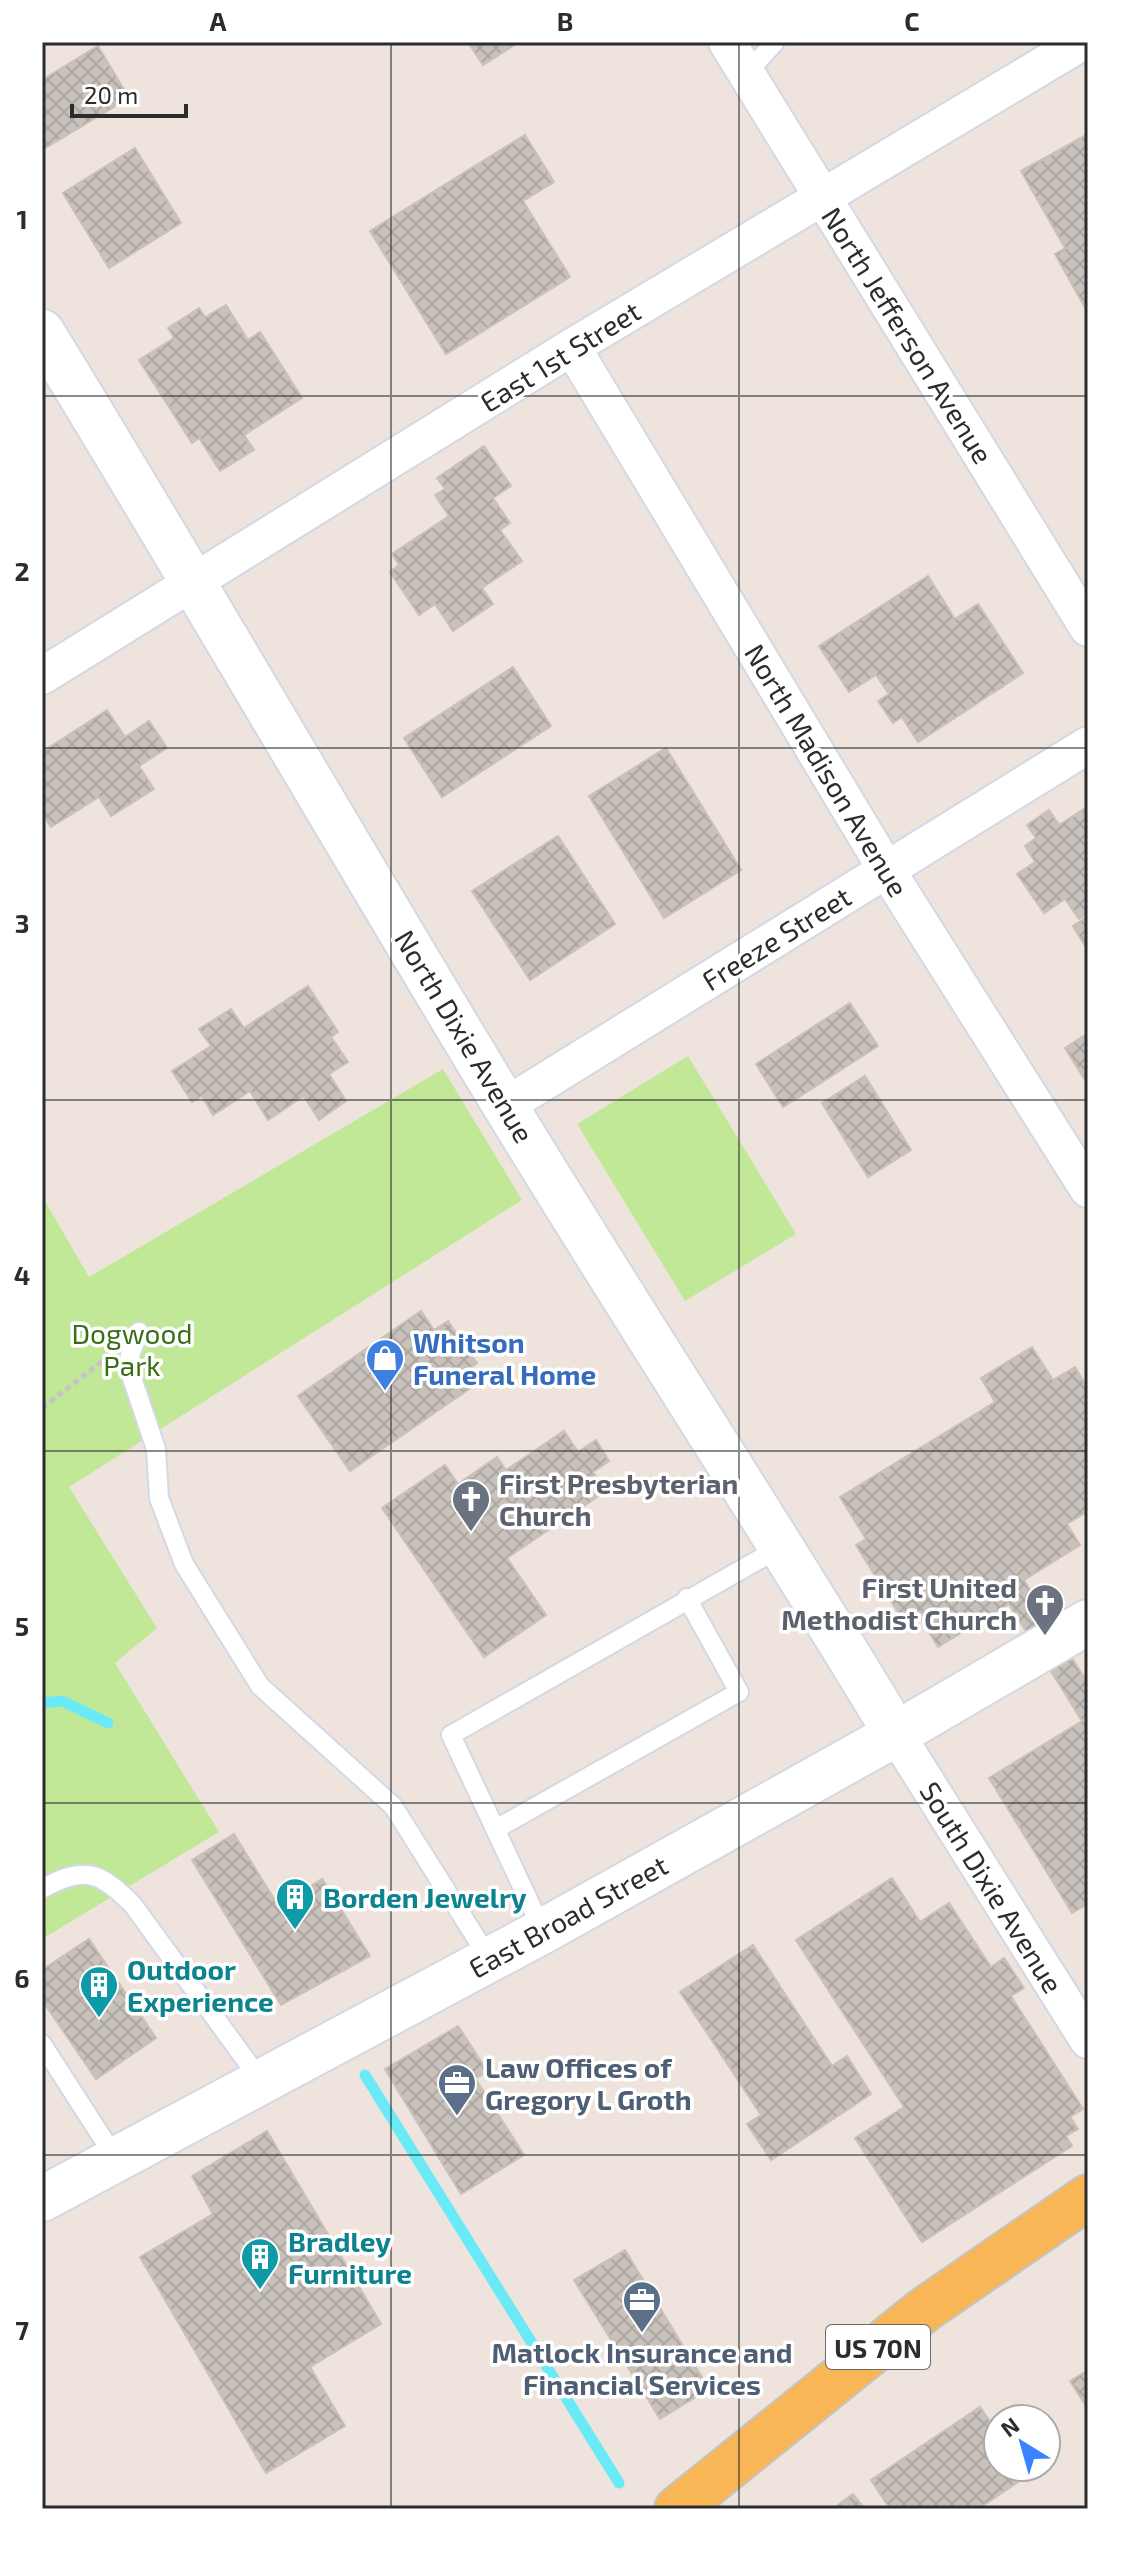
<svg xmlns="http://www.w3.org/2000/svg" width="1130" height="2551" font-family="'Exo 2',sans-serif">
  <defs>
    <pattern id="building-cross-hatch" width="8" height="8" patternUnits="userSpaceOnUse" patternTransform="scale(2)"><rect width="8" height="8" fill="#c9c2bc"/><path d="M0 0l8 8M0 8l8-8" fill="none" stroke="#ada7a2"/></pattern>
  </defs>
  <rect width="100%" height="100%" fill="#eee4dd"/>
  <g fill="#c1e897">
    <polygon points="688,1056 796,1234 685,1301 577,1124"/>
    <polygon points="443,1069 522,1200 69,1487 157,1628 115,1663 219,1832 42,1939 42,1196 89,1277"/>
  </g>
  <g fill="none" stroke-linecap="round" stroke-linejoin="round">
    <g stroke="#6aeaf6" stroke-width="11">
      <polyline points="42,1703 62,1701 108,1723"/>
      <polyline points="365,2075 619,2483"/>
    </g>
  </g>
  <g fill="url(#building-cross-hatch)" stroke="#cac0b7" stroke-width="2">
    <polygon points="468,42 519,42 483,65"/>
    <polygon points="98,46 129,98 42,150 42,80"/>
    <polygon points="1088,134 1088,313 1055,254 1065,248 1021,171"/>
    <polygon points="525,135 554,182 523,201 570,277 446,354 370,231"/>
    <polygon points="135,148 181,223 109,268 63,193"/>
    <polygon points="226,305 248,340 260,332 302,398 244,435 254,450 220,471 199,438 192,443 139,360 174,338 168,328 199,308 205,317"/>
    <polygon points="484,446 511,486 493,498 510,523 500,530 522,561 482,588 493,604 453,631 435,604 419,615 390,572 399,565 392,554 449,516 435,495 445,489 437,478"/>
    <polygon points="928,576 955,619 978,604 1023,673 918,742 902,717 893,723 878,701 889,694 876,675 849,692 819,646"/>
    <polygon points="513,667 551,726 442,797 404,738"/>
    <polygon points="107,710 125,737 149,721 167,748 139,766 154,789 111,816 99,797 51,827 42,813 42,752"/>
    <polygon points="666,748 741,870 664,918 589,796"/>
    <polygon points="1084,809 1088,816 1088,913 1079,919 1065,899 1044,913 1017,874 1035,862 1025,846 1036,838 1027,825 1049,810 1059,825"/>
    <polygon points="558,836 615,924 530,980 472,891"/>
    <polygon points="1088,916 1088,951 1073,926"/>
    <polygon points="308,986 338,1032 331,1037 348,1062 329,1074 346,1101 319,1120 304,1096 268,1120 250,1091 213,1115 202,1096 192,1102 172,1071 211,1046 199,1029 231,1009 244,1028"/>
    <polygon points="850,1003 878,1046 783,1107 756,1064"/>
    <polygon points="1088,1033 1088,1085 1065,1048"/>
    <polygon points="865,1076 911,1150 868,1177 822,1103"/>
    <polygon points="421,1311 434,1330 448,1321 477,1363 462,1374 472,1387 350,1471 298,1396"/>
    <polygon points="1032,1347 1053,1380 1075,1367 1088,1389 1088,1511 1067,1524 1080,1545 1024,1580 1088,1684 1088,1904 1072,1913 989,1778 1082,1721 1009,1604 938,1647 921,1619 907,1627 856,1545 866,1539 840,1497 995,1402 981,1378"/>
    <polygon points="564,1431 578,1452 596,1440 609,1461 593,1472 606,1491 507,1558 546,1615 484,1657 382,1508 445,1465 458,1484 497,1457 506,1470"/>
    <polygon points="234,1834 279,1907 322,1879 370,1956 281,2005 192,1860"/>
    <polygon points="892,1878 920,1922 949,1903 991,1967 1004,1958 1024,1988 1011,1996 1083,2109 1070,2117 1078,2129 1066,2136 1072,2146 922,2242 855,2138 904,2107 796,1940"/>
    <polygon points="89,1939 156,2038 96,2079 42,2000 42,1970"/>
    <polygon points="753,1945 832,2066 847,2056 871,2094 771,2160 747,2124 761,2115 680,1992"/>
    <polygon points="458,2026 488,2072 475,2078 524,2155 461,2194 385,2069"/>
    <polygon points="267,2131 381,2324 310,2367 345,2426 266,2473 140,2257 213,2214 192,2176"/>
    <polygon points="625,2250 709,2389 660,2419 574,2280"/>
    <polygon points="1088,2370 1088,2409 1070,2381"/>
    <polygon points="980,2407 998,2433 998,2467 1021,2467 1027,2476 978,2509 890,2509 871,2480"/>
    <polygon points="853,2494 865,2509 833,2509"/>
  </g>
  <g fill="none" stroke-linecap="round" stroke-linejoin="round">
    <defs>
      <g id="service">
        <polyline points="746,74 775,42"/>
        <polyline points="139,1332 130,1355 132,1378 156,1449 159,1498 184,1564 260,1686 393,1806 490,1960"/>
        <polyline points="496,1829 739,1692 687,1598"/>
        <path d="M42 1889C85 1865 100 1872 133 1905L261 2081"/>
        <polyline points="543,1931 451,1735 781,1547"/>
        <polyline points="42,2044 116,2159"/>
      </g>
      <g id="minor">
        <polyline points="727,42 1088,628"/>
        <polyline points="572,347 886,869 1088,1189"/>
        <polyline points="42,676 572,347 1082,42"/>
        <polyline points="505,1106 1088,745"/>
        <polyline points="896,1734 1088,2040"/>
      </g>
      <g id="tertiary">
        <path d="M42 332C199 588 348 847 504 1104 632 1315 769 1522 896 1734"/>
        <polyline points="42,2199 543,1931 896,1734 1088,1622"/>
      </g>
      <polyline id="primary" points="677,2509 924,2310 1088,2197"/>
    </defs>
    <use href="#service" stroke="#d2d9e5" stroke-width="22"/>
    <use href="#minor" stroke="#d2d9e5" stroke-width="40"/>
    <use href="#tertiary" stroke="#d2d9e5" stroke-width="48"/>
    <use href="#primary" stroke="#c4c4c4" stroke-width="48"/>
    <polyline stroke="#c4c4c4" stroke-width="5" stroke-dasharray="6 4" stroke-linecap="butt" points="42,1408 104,1360"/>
    <use href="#service" stroke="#fff" stroke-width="18"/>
    <use href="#minor" stroke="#fff" stroke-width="36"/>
    <use href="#tertiary" stroke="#fff" stroke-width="44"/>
    <use href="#primary" stroke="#f9b657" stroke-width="44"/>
  </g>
  <path fill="none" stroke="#2c2c2c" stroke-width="2" stroke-opacity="0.55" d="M391 42V2509M739 42V2509M42 396H1088M42 748H1088M42 1100H1088M42 1451H1088M42 1803H1088M42 2155H1088"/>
  <defs>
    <symbol id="shop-pin" viewBox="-11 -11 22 30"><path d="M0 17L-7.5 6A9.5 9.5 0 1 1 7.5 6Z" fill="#3f7fe0" stroke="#fff"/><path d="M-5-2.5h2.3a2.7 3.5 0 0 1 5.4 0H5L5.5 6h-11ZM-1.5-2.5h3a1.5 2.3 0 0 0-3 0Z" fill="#fff"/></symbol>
    <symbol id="church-pin" viewBox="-11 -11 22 30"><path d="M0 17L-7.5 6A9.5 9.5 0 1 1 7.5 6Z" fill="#6b7280" stroke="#fff"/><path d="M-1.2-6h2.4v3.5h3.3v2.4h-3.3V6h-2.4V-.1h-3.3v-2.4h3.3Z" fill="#fff"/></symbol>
    <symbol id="building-pin" viewBox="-11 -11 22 30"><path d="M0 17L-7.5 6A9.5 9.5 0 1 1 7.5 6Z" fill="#0f9aa8" stroke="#fff"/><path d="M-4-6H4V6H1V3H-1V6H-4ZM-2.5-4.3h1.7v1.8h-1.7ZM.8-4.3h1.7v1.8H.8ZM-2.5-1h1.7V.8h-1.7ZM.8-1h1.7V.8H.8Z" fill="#fff"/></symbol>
    <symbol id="office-pin" viewBox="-11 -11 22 30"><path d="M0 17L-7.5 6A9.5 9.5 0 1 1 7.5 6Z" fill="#5c6f8a" stroke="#fff"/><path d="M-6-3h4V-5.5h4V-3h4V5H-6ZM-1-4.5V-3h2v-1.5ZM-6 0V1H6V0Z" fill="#fff"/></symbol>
  </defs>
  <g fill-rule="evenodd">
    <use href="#shop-pin" x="363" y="1336" width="44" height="60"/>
    <use href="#church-pin" x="449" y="1477" width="44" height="60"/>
    <use href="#church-pin" x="1023" y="1581" width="44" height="60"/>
    <use href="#building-pin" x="273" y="1875" width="44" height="60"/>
    <use href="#building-pin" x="77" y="1963" width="44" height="60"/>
    <use href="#office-pin" x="435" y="2061" width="44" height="60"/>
    <use href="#building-pin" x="238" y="2235" width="44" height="60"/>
    <use href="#office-pin" x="620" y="2278" width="44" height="60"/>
  </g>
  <g text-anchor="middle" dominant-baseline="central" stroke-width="7" stroke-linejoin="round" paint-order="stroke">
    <rect fill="#fff" stroke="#6b6b6b" stroke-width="2" x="826" y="2325" width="104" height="44" rx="6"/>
    <g font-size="26" font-weight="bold" fill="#2c2c2c">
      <text x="878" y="2347">US 70N</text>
    </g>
    <g font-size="28" fill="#2c2c2c" stroke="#fff">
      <text transform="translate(908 335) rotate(58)">North Jefferson Avenue</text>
      <text transform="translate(560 356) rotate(-32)">East 1st Street</text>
      <text transform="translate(827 770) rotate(59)">North Madison Avenue</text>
      <text transform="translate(776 938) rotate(-32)">Freeze Street</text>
      <text transform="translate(465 1036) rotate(59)">North Dixie Avenue</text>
      <text transform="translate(992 1887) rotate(58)">South Dixie Avenue</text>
      <text transform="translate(568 1916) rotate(-29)">East Broad Street</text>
    </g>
    <g font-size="28" fill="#386f16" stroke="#fff">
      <text x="132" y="1333">Dogwood<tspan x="132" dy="32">Park</tspan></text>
    </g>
    <g font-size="28" font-weight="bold" fill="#366cbe" stroke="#fff" text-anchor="start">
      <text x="413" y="1342">Whitson<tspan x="413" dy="32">Funeral Home</tspan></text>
    </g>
    <g font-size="28" font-weight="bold" fill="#5b616d" stroke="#fff" text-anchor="start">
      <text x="499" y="1483">First Presbyterian<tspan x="499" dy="32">Church</tspan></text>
      <text x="1017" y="1587" text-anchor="end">First United<tspan x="1017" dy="32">Methodist Church</tspan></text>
    </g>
    <g font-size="28" font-weight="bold" fill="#0d838f" stroke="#fff" text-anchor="start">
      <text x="323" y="1897">Borden Jewelry</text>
      <text x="127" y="1969">Outdoor<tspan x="127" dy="32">Experience</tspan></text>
      <text x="288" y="2241">Bradley<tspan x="288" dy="32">Furniture</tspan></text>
    </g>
    <g font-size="28" font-weight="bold" fill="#4e5e75" stroke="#fff" text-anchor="start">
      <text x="485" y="2067">Law Offices of<tspan x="485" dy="32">Gregory L Groth</tspan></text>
      <text x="642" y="2352" text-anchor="middle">Matlock Insurance and<tspan x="642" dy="32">Financial Services</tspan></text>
    </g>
  </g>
  <rect width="1130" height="2551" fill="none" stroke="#ffffff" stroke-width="88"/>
  <g transform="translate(1022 2443) rotate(323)"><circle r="38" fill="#ffffff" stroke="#ababab" stroke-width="2"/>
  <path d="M0-6L14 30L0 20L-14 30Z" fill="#3a82ff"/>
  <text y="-12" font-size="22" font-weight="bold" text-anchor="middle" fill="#2c2c2c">N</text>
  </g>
  <path d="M72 104v12h114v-12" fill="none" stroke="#2c2c2c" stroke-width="4"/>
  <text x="84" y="104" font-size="24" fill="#2c2c2c" stroke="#ffffff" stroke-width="6" paint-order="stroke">20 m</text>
  <rect x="44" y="44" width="1042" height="2463" fill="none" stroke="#2c2c2c" stroke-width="3"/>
  <g font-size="26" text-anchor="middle" font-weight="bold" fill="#2c2c2c">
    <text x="218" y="31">A</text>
    <text x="565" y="31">B</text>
    <text x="912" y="31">C</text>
    <text x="22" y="229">1</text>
    <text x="22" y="581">2</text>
    <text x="22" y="933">3</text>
    <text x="22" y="1285">4</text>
    <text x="22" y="1636">5</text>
    <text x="22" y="1988">6</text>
    <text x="22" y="2340">7</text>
  </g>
</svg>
